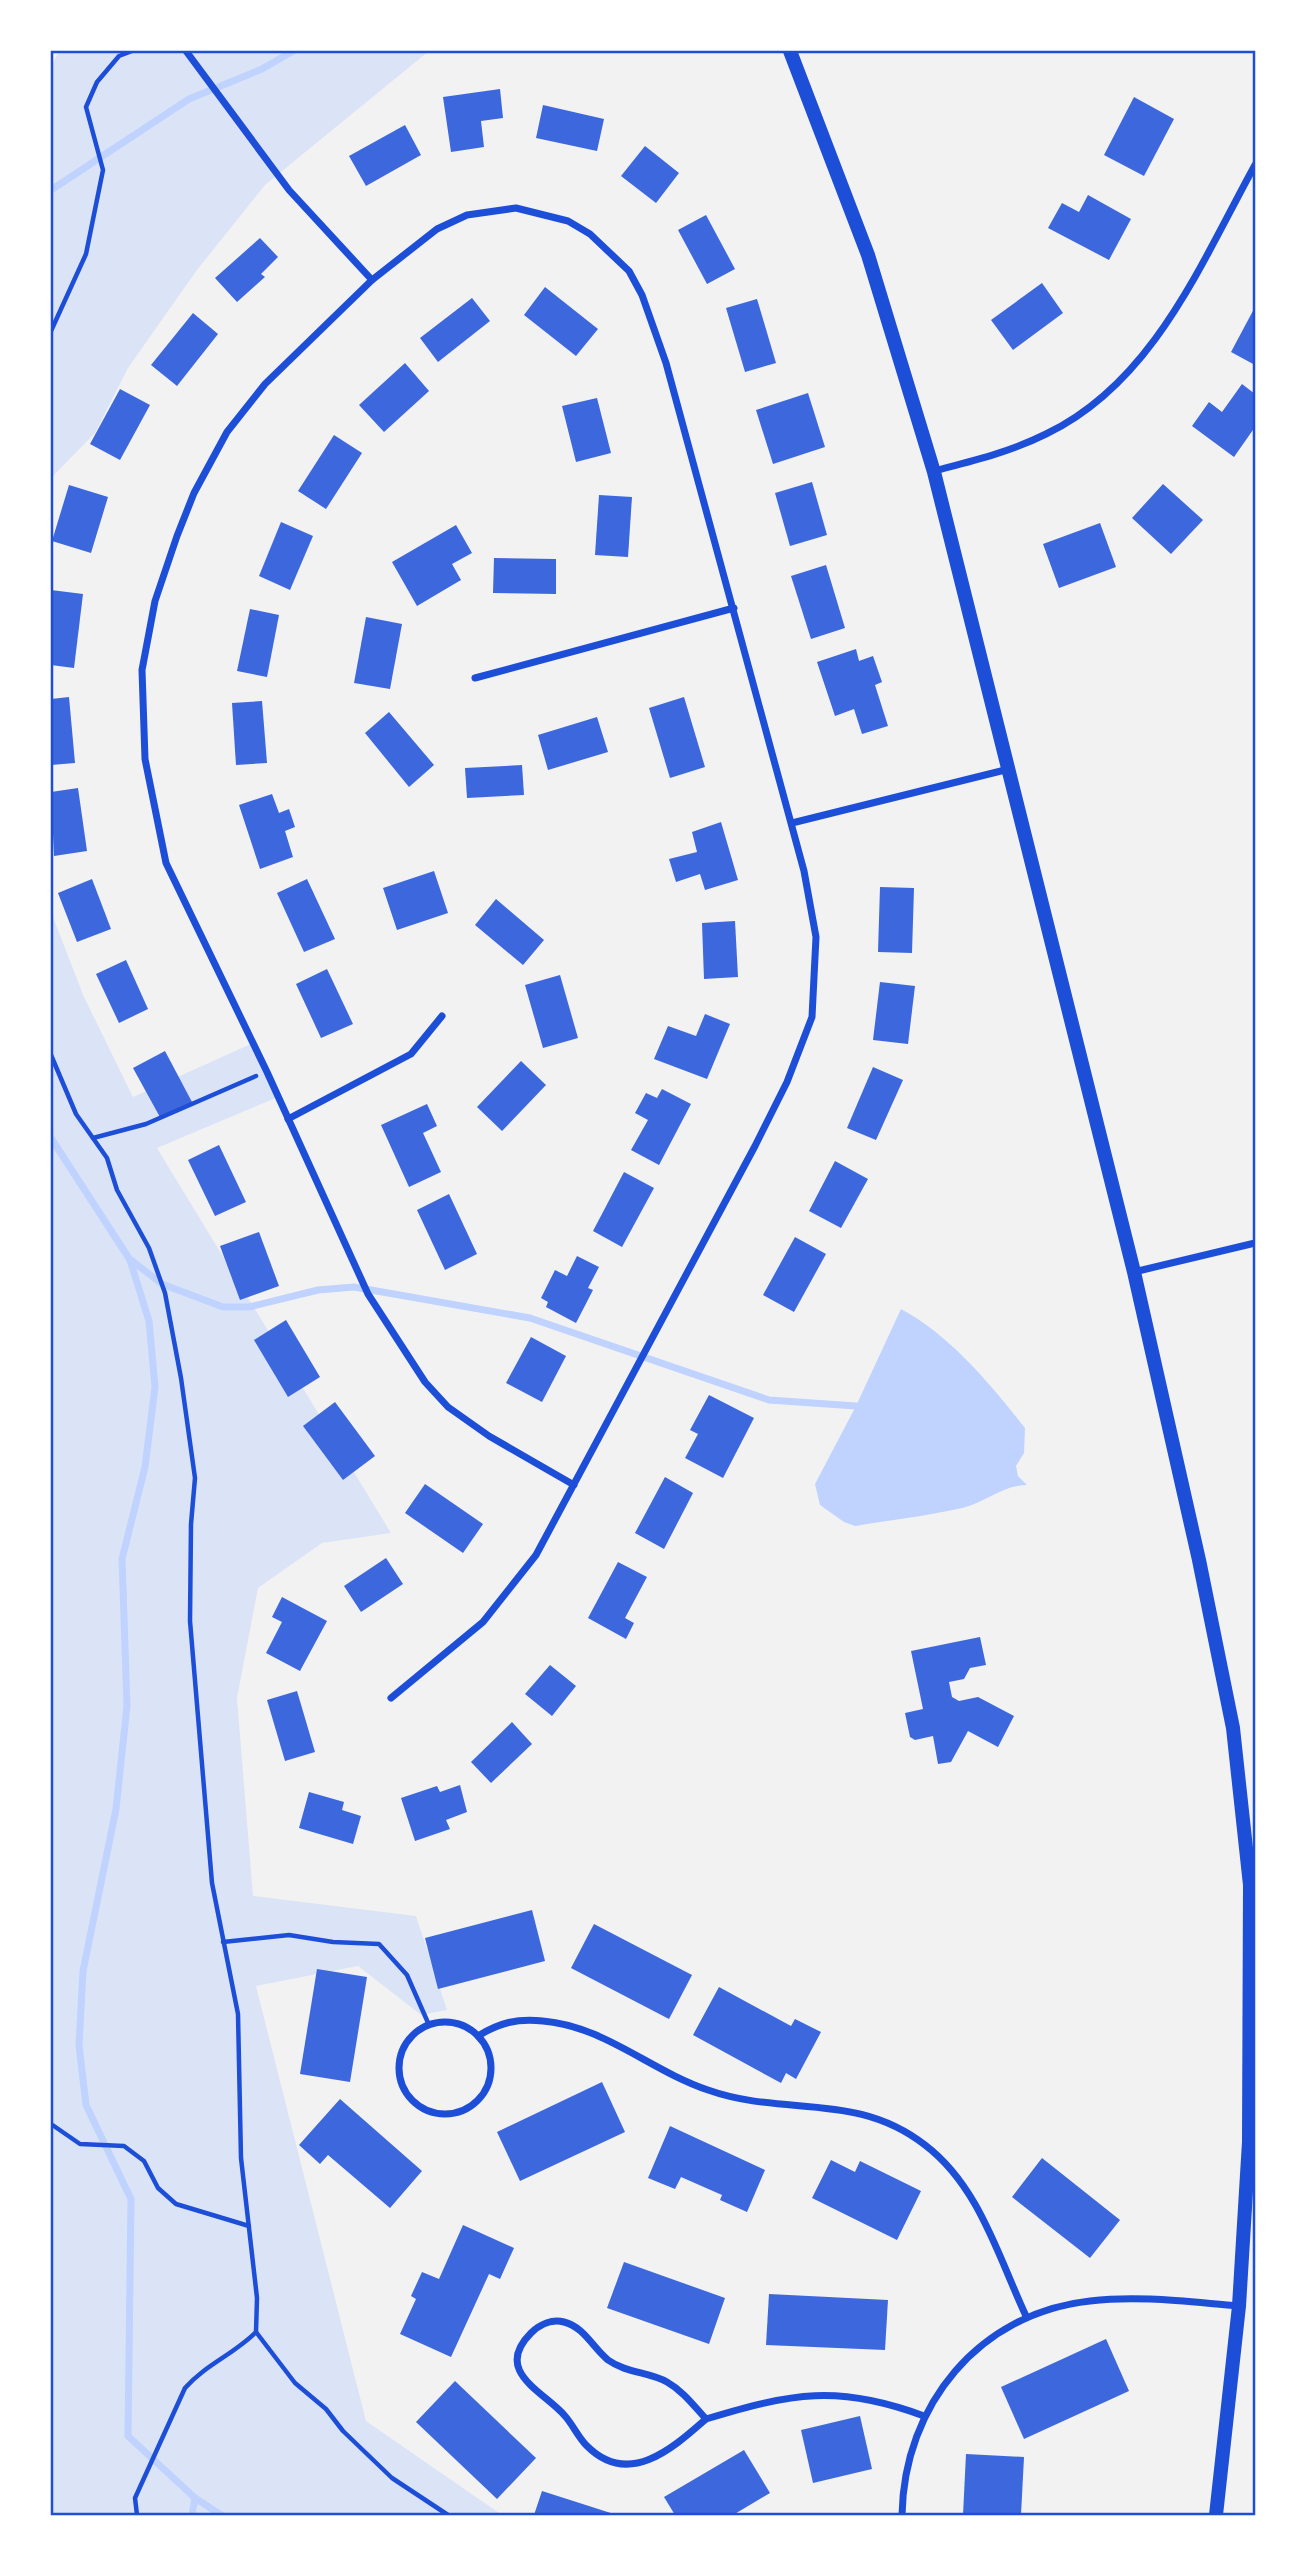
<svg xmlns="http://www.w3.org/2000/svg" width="1306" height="2566" font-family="Figtree,sans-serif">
  <rect width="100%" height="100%" fill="#f2f2f2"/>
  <g fill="#dbe4f7">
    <polygon points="59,51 429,51 265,185 197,270 128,368 95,433 51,478 51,67"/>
    <polygon points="51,912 84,997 133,1097 253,1043 278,1097 157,1148 391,1533 322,1543 258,1588 237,1698 253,1896 416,1916 447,2010 421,2015 358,1966 256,1986 366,2421 502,2515 51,2515"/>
  </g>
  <path fill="#bfd3fe" d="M901 1309C951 1336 991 1385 1025 1428L1024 1453 1016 1466 1018 1476 1027 1485C1002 1485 987 1502 962 1508 927 1516 891 1520 855 1526L844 1522 820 1505 815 1484 856 1406Z"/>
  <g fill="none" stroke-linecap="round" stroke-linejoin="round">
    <g stroke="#bfd3fe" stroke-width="7">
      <polyline points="51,190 189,99 262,69 293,51"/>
      <polyline points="51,1138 130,1260 149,1321 155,1387 145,1467 122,1559 127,1706 116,1809 83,1971 79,2045 86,2105 131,2199 128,2436 195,2498 221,2515"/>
      <polyline points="131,1260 162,1284 223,1307 249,1307 318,1290 354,1287 530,1318 769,1400 856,1406 863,1411"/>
      <polyline points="192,2515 195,2498"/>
    </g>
  </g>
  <g fill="#3d67dc">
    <polygon points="500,89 503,118 481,121 484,147 451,152 443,97"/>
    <polygon points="1134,97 1174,119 1144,176 1104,155"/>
    <polygon points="543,105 604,119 597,151 536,138"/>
    <polygon points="405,125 421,155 366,186 349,156"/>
    <polygon points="645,146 679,173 656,203 621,176"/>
    <polygon points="1088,195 1131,219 1109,260 1048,228 1062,203 1079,212"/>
    <polygon points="706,215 735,269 707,284 678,230"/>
    <polygon points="260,238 278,257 261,274 265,277 237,302 215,278"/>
    <polygon points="1042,283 1063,313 1013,350 991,320"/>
    <polygon points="545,287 598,329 576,356 524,315"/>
    <polygon points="472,298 490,321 438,362 420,338"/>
    <polygon points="757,299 776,363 745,372 726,308"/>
    <polygon points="1255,307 1255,365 1231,352"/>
    <polygon points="193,313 218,334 177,386 151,365"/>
    <polygon points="405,363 429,391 384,432 359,405"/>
    <polygon points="1242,384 1255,394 1255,427 1234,457 1192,426 1209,402 1222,412"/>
    <polygon points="120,389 150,405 120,460 90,444"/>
    <polygon points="808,393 825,447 773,464 756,410"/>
    <polygon points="597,398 611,453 576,462 562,406"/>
    <polygon points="334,435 362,453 326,509 298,491"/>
    <polygon points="812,482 827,535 790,546 775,493"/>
    <polygon points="1163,484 1203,520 1171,554 1132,518"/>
    <polygon points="69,485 108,497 91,553 52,541"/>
    <polygon points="599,495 632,497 628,557 595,555"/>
    <polygon points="281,522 313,536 290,590 259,576"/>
    <polygon points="1100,523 1116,567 1059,588 1043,544"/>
    <polygon points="456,525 472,553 452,564 461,580 417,606 392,562"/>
    <polygon points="494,558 556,559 556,594 493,593"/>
    <polygon points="826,565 845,628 811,639 791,576"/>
    <polygon points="51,590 83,594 74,668 51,665"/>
    <polygon points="250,609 279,615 267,677 237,671"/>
    <polygon points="366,617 402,624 390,689 354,683"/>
    <polygon points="856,649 859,661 873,656 882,682 875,685 888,726 862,734 854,709 835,716 817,662"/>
    <polygon points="69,697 75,763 51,765 51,699"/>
    <polygon points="684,697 705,767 670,778 649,708"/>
    <polygon points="262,701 267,763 236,765 232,703"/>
    <polygon points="389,712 434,765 409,787 365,733"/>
    <polygon points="597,717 608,752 548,770 538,735"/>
    <polygon points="522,765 524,795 467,798 465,768"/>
    <polygon points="78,788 87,851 54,856 51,792"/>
    <polygon points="272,794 279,813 289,809 295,827 285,831 293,857 260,869 239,805"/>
    <polygon points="721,822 738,880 705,890 700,874 676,882 669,859 697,852 692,832"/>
    <polygon points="434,871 448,913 397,930 383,888"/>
    <polygon points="92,879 111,929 77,942 58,893"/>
    <polygon points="307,879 335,939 304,952 277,893"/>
    <polygon points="880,887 914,888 912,953 878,952"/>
    <polygon points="496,899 544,940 523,965 475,925"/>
    <polygon points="735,921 738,977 704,979 702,923"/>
    <polygon points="126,960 148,1009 119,1023 96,974"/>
    <polygon points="327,969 353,1024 321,1038 296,984"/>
    <polygon points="560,975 578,1038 543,1048 525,985"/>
    <polygon points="880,982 915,986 908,1044 873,1040"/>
    <polygon points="705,1014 730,1024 707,1079 654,1059 668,1026 696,1036"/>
    <polygon points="165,1051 192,1102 161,1119 133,1068"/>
    <polygon points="521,1061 546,1085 502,1131 477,1107"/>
    <polygon points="873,1067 903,1080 876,1140 847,1128"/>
    <polygon points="662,1089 691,1104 659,1165 631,1150 648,1120 635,1113 646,1093 657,1098"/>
    <polygon points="427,1104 437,1126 423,1133 441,1172 409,1187 381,1125"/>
    <polygon points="219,1145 246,1202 215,1216 188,1160"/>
    <polygon points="835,1161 868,1179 841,1228 809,1211"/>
    <polygon points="624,1172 654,1188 622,1247 593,1231"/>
    <polygon points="449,1194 477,1254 445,1270 417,1210"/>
    <polygon points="259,1232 279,1286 240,1300 220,1246"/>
    <polygon points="795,1237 826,1254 794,1312 763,1295"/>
    <polygon points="577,1256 599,1267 588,1288 593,1290 576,1323 546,1307 548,1302 541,1298 555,1270 567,1276"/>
    <polygon points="286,1320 320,1377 288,1397 254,1340"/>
    <polygon points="531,1337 566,1356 542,1402 506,1383"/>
    <polygon points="709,1395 754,1418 723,1478 685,1458 698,1434 690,1430"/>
    <polygon points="335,1402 375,1456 343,1480 303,1426"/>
    <polygon points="665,1477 693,1493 664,1549 635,1533"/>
    <polygon points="425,1484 483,1524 463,1553 405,1513"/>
    <polygon points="386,1558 403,1584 361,1612 344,1586"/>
    <polygon points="618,1562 647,1577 625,1618 634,1623 626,1639 588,1618"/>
    <polygon points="282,1597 327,1621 300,1671 266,1653 282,1622 272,1617"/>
    <polygon points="980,1637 986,1665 970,1668 964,1679 949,1682 952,1697 959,1701 978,1697 1014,1716 998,1747 968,1731 951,1762 938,1764 933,1736 915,1740 910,1737 905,1713 923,1709 911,1651"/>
    <polygon points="550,1665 576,1686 552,1716 525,1694"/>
    <polygon points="297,1691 315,1752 285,1761 267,1700"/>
    <polygon points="512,1722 532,1744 491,1783 471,1762"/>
    <polygon points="460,1785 467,1812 446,1820 450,1829 415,1841 401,1798 437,1786 440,1792"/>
    <polygon points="309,1792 344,1802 342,1810 361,1816 353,1844 299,1828"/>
    <polygon points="532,1910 545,1961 438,1989 425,1938"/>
    <polygon points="594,1924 692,1975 669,2019 571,1968"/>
    <polygon points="317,1969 367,1977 350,2082 300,2074"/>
    <polygon points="719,1987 791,2026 795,2019 821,2032 796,2079 786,2073 781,2083 693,2035"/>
    <polygon points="602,2082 625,2132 520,2181 497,2132"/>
    <polygon points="340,2099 422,2171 390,2208 328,2155 320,2164 299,2145"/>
    <polygon points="670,2126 765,2170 747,2212 720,2200 722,2195 681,2177 675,2189 648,2178"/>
    <polygon points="1042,2158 1120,2220 1090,2258 1012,2197"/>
    <polygon points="831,2160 855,2172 860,2161 921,2191 897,2240 812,2198"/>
    <polygon points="463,2225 514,2248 500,2279 489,2274 451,2357 400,2334 416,2299 411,2296 422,2272 439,2279"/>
    <polygon points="624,2262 725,2298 709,2344 607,2308"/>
    <polygon points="769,2294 888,2300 885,2350 766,2345"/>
    <polygon points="1106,2339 1129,2391 1024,2439 1001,2387"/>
    <polygon points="455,2381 536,2458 497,2499 416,2422"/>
    <polygon points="860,2416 872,2469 813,2483 801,2430"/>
    <polygon points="744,2450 770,2493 733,2515 675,2515 664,2497"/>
    <polygon points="966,2454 1024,2457 1021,2515 963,2515"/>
    <polygon points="542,2491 617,2515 534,2515"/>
  </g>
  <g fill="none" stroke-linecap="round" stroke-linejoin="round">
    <g stroke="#1d4ed8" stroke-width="4.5">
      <polyline points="51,331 86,254 103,170 86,107 97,82 119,56 132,51"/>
      <path d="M51 1055 76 1114 107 1158 117 1190 149 1248 165 1293 181 1378 195 1478 191 1524 190 1621 212 1883 238 2014 241 2158 257 2298 256 2332C234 2354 205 2365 185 2388L135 2498 137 2515"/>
      <polyline points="93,1138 146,1124 256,1076"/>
      <polyline points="223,1942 289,1935 333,1942 379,1944 407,1975 429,2025"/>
      <polyline points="51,2124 80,2144 124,2146 144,2161 158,2188 176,2204 249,2226"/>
      <polyline points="256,2332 295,2383 326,2409 343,2431 392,2478 448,2515"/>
    </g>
    <g stroke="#1d4ed8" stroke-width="7">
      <polyline points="186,51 289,190 372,280"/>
      <path d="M934 471C972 461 1010 452 1046 434 1153 383 1201 263 1255 165"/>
      <polyline points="475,678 734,608"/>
      <polyline points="792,823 1009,769"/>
      <polyline points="288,1119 411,1054 442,1016"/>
      <polyline points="1134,1272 1255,1243"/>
      <polyline points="391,1698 483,1622 536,1555 755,1146 787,1082 812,1017 816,937 804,871 666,363 642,295 629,271 590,234 568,221 516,208 467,215 437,229 372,280 265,384 227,432 194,493 177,536 155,601 142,670 145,759 166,863 267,1072 368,1294 425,1382 448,1407 489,1436 574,1485"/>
      <circle cx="445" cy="2068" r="46"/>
      <path d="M478 2036C499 2023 517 2018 543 2021 604 2026 651 2071 708 2090 784 2117 856 2091 925 2145 979 2186 998 2256 1026 2316"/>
      <path d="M706 2419C673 2448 629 2488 587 2446 578 2437 573 2425 565 2416 545 2392 492 2372 531 2333 540 2324 552 2319 564 2322 584 2327 593 2348 608 2360 626 2373 649 2372 667 2382 683 2391 694 2406 706 2419 792 2393 838 2384 924 2416"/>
      <path d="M902 2515C904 2405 979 2313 1090 2301 1140 2295 1189 2302 1239 2306"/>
    </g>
    <polyline stroke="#1d4ed8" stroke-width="14" points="790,51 868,255 934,472 1134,1272 1199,1560 1233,1728 1250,1885 1249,2142 1239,2306 1216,2515"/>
  </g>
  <rect width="1306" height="2566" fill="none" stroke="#ffffff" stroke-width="105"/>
  <rect x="52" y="52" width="1202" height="2462" fill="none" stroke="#1d4ed8" stroke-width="2.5"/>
</svg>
